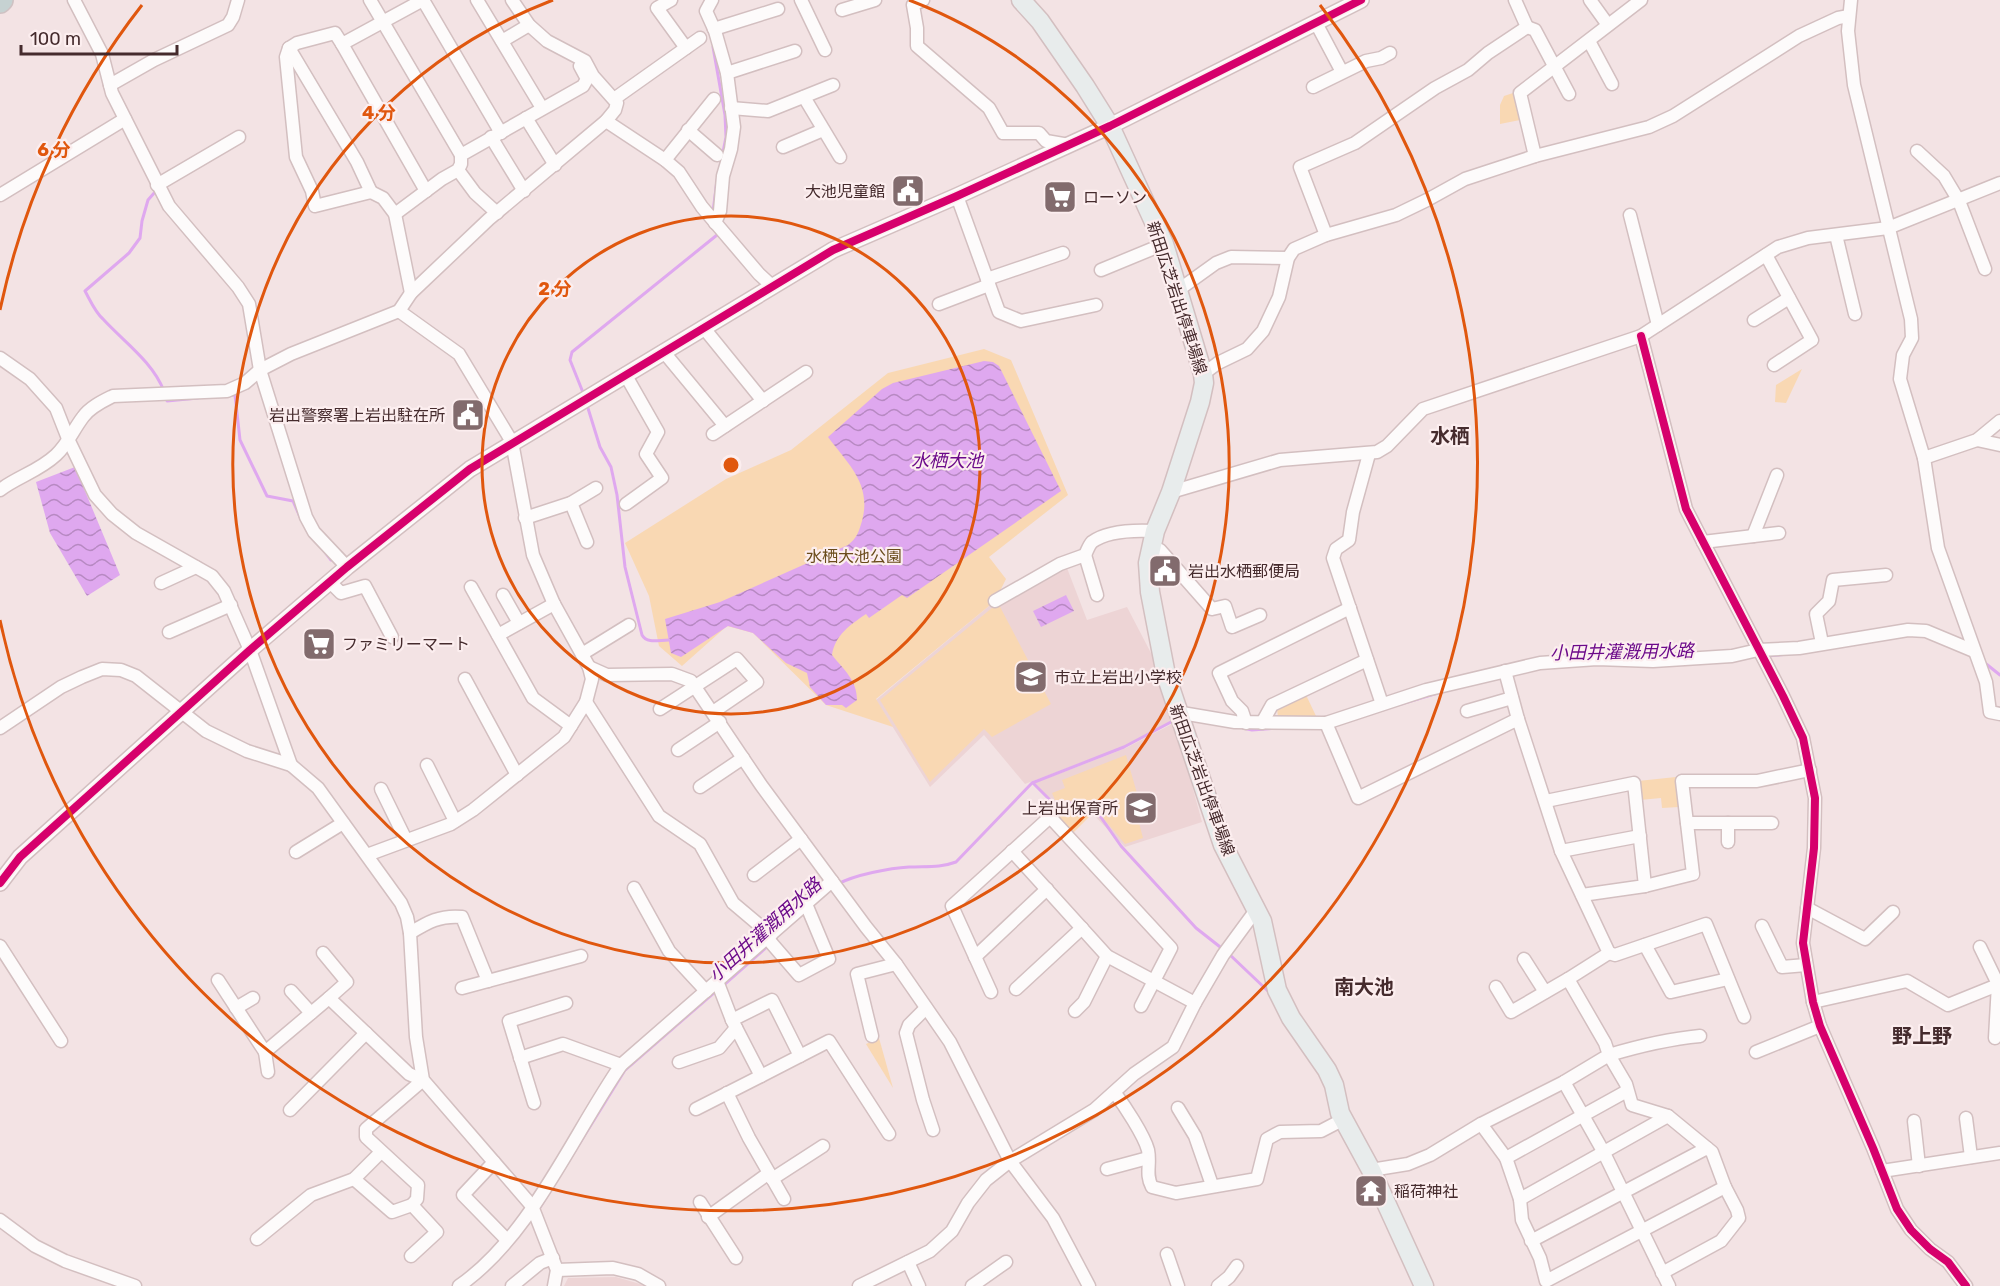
<svg xmlns="http://www.w3.org/2000/svg" width="2000" height="1286" font-family="Rubik,'Noto Sans JP',sans-serif">
  <defs>
    <pattern id="water-waves" width="16" height="10" patternUnits="userSpaceOnUse" patternTransform="scale(1.5)"><rect width="16" height="10" fill="#dfa8ef"/><path d="M0 5q4-4 8 0t8 0" fill="none" stroke="#b789c2"/></pattern>
  </defs>
  <rect width="100%" height="100%" fill="#f3e3e4"/>
  <g fill="#edd4d5">
    <polygon points="1067,568 1087,620 1127,607 1152,655 1171,721 1125,746 1025,784 984,735 930,787 876,700 995,601"/>
    <polygon points="1172,724 1185,760 1202,822 1125,847 1084,805 1054,803 1035,783 1126,748"/>
    <polygon points="616,1277 647,1286 564,1286 568,1278"/>
  </g>
  <g fill="#f9d8b3">
    <polygon points="1513,93 1520,120 1500,124 1500,105 1504,96"/>
    <polygon points="984,349 1011,360 1068,495 989,557 1006,579 995,601 876,699 893,727 826,705 753,633 727,626 682,666 659,646 649,596 625,543 726,479 791,450 888,373"/>
    <polygon points="1802,369 1786,403 1775,402 1776,385"/>
    <polygon points="998,603 1051,704 992,737 984,729 930,782 880,700"/>
    <polygon points="1306,695 1316,716 1278,717 1277,709"/>
    <polygon points="1126,755 1145,821 1139,823 1143,838 1125,844 1104,819 1086,801 1055,800 1052,793 1065,788 1062,780"/>
    <polygon points="1676,777 1679,807 1662,808 1661,798 1640,800 1638,781"/>
    <polygon points="1082,810 1089,817 1072,834 1053,815 1057,811"/>
    <polygon points="879,1038 893,1088 866,1044"/>
  </g>
  <g fill="url(#water-waves)">
    <path d="M984 361 993 362 999 366 1061 491 907 598 902 595 869 618 866 614C850 625 835 635 832 655 844 670 857 680 857 700L846 708 842 705H826L810 687 807 673 786 663 753 633 728 626 681 657 671 653 665 619 720 602 848 545C857 538 859 531 862 521 872 484 848 464 828 437L882 389 893 383Z"/>
    <polygon points="75,467 120,575 87,596 50,533 36,482"/>
    <polygon points="1066,595 1074,611 1041,627 1033,611"/>
  </g>
  <g fill="none" stroke-linecap="round" stroke-linejoin="round">
    <g stroke="#dfa8ef" stroke-width="3">
      <polyline points="713,47 725,115 726,137 720,167"/>
      <path d="M155 192 148 200 142 221 140 238 129 253 85 291C90 300 95 312 103 319 124 342 152 361 164 391"/>
      <polyline points="713,212 717,180"/>
      <polyline points="229,395 235,395 240,440 267,496 293,501 300,517"/>
      <polyline points="584,395 570,360 572,352 717,235 719,232"/>
      <polyline points="166,397 167,401 198,398"/>
      <path d="M587 405 600 447 611 467 617 495 625 567 642 635C647 644 659 640 669 640"/>
      <polyline points="325,552 331,560"/>
      <polyline points="1768,656 1788,654"/>
      <polyline points="1985,663 2000,675"/>
      <polyline points="1401,704 1441,692"/>
      <polyline points="1243,728 1252,730 1278,728"/>
      <polyline points="1033,783 1053,803 1084,804 1100,816 1121,846 1196,928 1224,950"/>
      <path d="M838 884C854 875 890 868 909 867 925 866 940 868 956 862L1032 783 1124 747 1171 722"/>
      <polyline points="1229,954 1269,992"/>
      <polyline points="724,985 768,946"/>
      <polyline points="537,1212 625,1070 716,991"/>
      <polyline points="509,1247 533,1217"/>
    </g>
    <defs>
      <g id="minor">
        <polyline points="74,0 102,54 112,93 169,206 238,287 249,304 260,370 306,517 314,532 347,567"/>
        <polyline points="370,0 461,155"/>
        <polyline points="423,0 501,133"/>
        <polyline points="477,0 542,108"/>
        <polyline points="671,0 657,8 686,48"/>
        <polyline points="712,0 706,11 715,31 727,73 734,127 731,149 723,176 720,211 715,223"/>
        <polyline points="801,0 825,50"/>
        <polyline points="923,0 913,5 917,28 917,46 989,108 1003,133 1039,133 1046,141 1069,145"/>
        <polyline points="1590,0 1608,25"/>
        <polyline points="1851,0 1848,31 1854,85 1911,319 1912,338 1903,355 1900,379 1924,458 1938,548 1986,682 1990,712 2000,714"/>
        <polyline points="842,10 875,0"/>
        <polyline points="1316,23 1342,72"/>
        <polyline points="1527,27 1535,30 1569,94"/>
        <polyline points="714,29 778,9"/>
        <polyline points="502,41 529,25"/>
        <polyline points="1589,41 1612,84"/>
        <polyline points="342,44 426,191"/>
        <polyline points="289,48 357,162 371,192"/>
        <polyline points="727,73 795,51"/>
        <polyline points="110,85 154,60 228,25 233,17 238,0"/>
        <polyline points="1313,87 1366,61 1381,58 1390,53"/>
        <polyline points="804,97 840,157"/>
        <polyline points="614,99 700,38"/>
        <polyline points="731,108 768,111 833,85"/>
        <polyline points="526,118 555,165"/>
        <polyline points="606,121 665,160 679,172 702,207 759,274 772,286"/>
        <polyline points="688,130 717,155"/>
        <polyline points="491,137 524,191"/>
        <polyline points="783,147 823,130"/>
        <polyline points="1917,151 1944,176 1959,201 1985,269"/>
        <polyline points="1535,156 1520,93 1641,0"/>
        <polyline points="665,160 714,99"/>
        <polyline points="458,170 475,193 497,213"/>
        <polyline points="157,185 239,137"/>
        <polyline points="0,195 125,119"/>
        <polyline points="957,196 999,312 1021,321 1096,305"/>
        <polyline points="395,214 442,179 458,170 461,164 461,155 583,86 587,79 580,66"/>
        <polyline points="1630,215 1658,325"/>
        <polyline points="1326,235 1300,167 1355,143 1435,88 1468,70 1488,53 1527,27 1515,0"/>
        <polyline points="1836,235 1855,314"/>
        <polyline points="1766,255 1812,340 1774,365"/>
        <polyline points="1101,270 1164,244"/>
        <polyline points="987,279 1063,253"/>
        <polyline points="1177,291 1216,263 1231,257 1288,258"/>
        <polyline points="411,293 395,214 383,198 371,192 315,206 312,191 296,157 286,57 289,48 297,43 335,33 342,44 423,0"/>
        <polyline points="939,304 989,285"/>
        <polyline points="1754,320 1789,298"/>
        <polyline points="703,327 763,401"/>
        <polyline points="1641,336 1686,509 1783,696 1803,738 1815,798 1814,848 1803,943 1813,1002 1820,1026 1873,1148 1897,1209 1911,1230 1930,1249 1948,1262 1966,1286"/>
        <polyline points="663,351 725,426"/>
        <polyline points="0,358 30,379 56,408 69,441 95,495 112,514 136,533 212,576 224,591 250,650 291,765"/>
        <polyline points="625,374 658,432 646,454 662,478 626,504"/>
        <polyline points="1203,374 1218,363 1247,349 1263,331 1279,297 1288,258 1294,249 1326,235 1396,215 1427,200 1465,179 1535,156 1649,127 1673,116 1799,36 1838,18 1849,16"/>
        <polyline points="713,434 806,372"/>
        <polyline points="1977,440 2000,445"/>
        <polyline points="1369,454 1353,512 1349,540 1336,549 1333,558 1382,704"/>
        <polyline points="1924,458 1977,440 2000,421"/>
        <path d="M0 490C17 477 39 471 56 455 68 444 73 430 83 417 90 407 103 401 113 396L227 391 245 383 260 370 291 354 399 311 411 293 489 219 606 121 615 110 617 103 593 76 585 61 547 41 529 25 512 0"/>
        <polyline points="1171,492 1280,460 1377,452 1387,446 1423,409 1641,336 1778,247 1808,238 1888,228 2000,183"/>
        <polyline points="571,503 587,542"/>
        <polyline points="525,518 571,503 596,488"/>
        <polyline points="1753,536 1777,475"/>
        <polyline points="1703,542 1779,533"/>
        <polyline points="1151,547 1160,550 1212,609 1225,606 1232,627 1260,615"/>
        <polyline points="1085,555 1097,595"/>
        <polyline points="330,582 341,593 365,586 392,637"/>
        <polyline points="161,583 196,567"/>
        <polyline points="471,587 533,698 571,726"/>
        <polyline points="503,595 519,623"/>
        <path d="M995 601 1060 564 1085 555C1087 551 1089 545 1092 542 1108 530 1136 530 1155 531"/>
        <polyline points="169,632 231,605"/>
        <polyline points="498,635 554,604"/>
        <polyline points="1822,643 1816,614 1829,601 1833,580 1886,575"/>
        <polyline points="582,654 629,625"/>
        <polyline points="589,667 607,675 672,674 691,681 761,785 866,927 896,964 950,1042 1010,1161 1053,1218 1089,1286"/>
        <polyline points="1505,671 1518,719"/>
        <polyline points="465,679 517,775"/>
        <polyline points="586,702 659,816 700,844 733,903 771,935"/>
        <polyline points="660,709 737,659 757,682 713,712"/>
        <polyline points="1467,711 1512,698"/>
        <polyline points="1176,712 1235,722 1326,723 1426,690 1540,663 1597,659 1653,661 1732,656 1758,650 1799,648 1908,630 1926,631 1974,651"/>
        <polyline points="1246,723 1242,711 1232,701 1219,673 1350,608"/>
        <polyline points="1262,723 1272,705 1367,660"/>
        <polyline points="1326,723 1358,798 1518,719 1561,851 1609,953 1568,979 1605,1043 1609,1055 1564,1082 1481,1124 1430,1155 1408,1164 1371,1170"/>
        <polyline points="0,728 61,687 82,677 102,669 121,670 136,676 206,731 247,751 291,765 318,788 401,903 407,917 410,933 416,1037 423,1080 532,1206 557,1270 554,1286"/>
        <polyline points="678,750 720,722"/>
        <polyline points="427,765 455,821"/>
        <polyline points="700,787 743,758"/>
        <polyline points="381,789 406,840"/>
        <polyline points="1546,801 1634,783 1645,886 1582,895"/>
        <polyline points="1687,823 1772,823"/>
        <polyline points="1728,842 1728,823"/>
        <polyline points="1012,851 1107,956 1195,1003"/>
        <polyline points="1561,851 1640,836"/>
        <polyline points="296,852 343,823"/>
        <polyline points="367,855 451,824 473,810 564,737 586,702 592,679 589,667 554,604 533,555 512,442 459,354 399,311"/>
        <polyline points="754,875 801,839"/>
        <polyline points="1645,886 1693,874 1682,781 1757,781 1810,770"/>
        <polyline points="634,888 669,951 706,991"/>
        <polyline points="1807,908 1865,939 1893,912"/>
        <polyline points="1762,926 1782,967 1806,965"/>
        <path d="M410 933C428 922 440 915 462 917L488 981"/>
        <polyline points="767,938 799,975 829,959 806,904"/>
        <polyline points="1645,945 1671,992 1728,979"/>
        <polyline points="0,946 61,1041"/>
        <polyline points="1980,947 1998,984 1995,1038"/>
        <polyline points="323,953 347,982 329,998"/>
        <polyline points="1609,953 1615,955 1706,924 1744,1017"/>
        <polyline points="975,957 1047,889"/>
        <polyline points="1524,959 1545,992"/>
        <polyline points="218,980 265,1052 329,998 409,1074 423,1080 366,1129 366,1137 418,1185 417,1199 412,1205 437,1232 411,1256"/>
        <polyline points="1496,987 1511,1012 1568,979"/>
        <polyline points="462,988 581,956"/>
        <polyline points="1016,989 1082,928"/>
        <polyline points="291,991 311,1013"/>
        <polyline points="991,992 952,906 1050,817 1171,948 1141,1006"/>
        <polyline points="1813,1002 1907,981 1948,1005 2000,984"/>
        <polyline points="236,1008 253,998"/>
        <polyline points="926,1008 909,1025 906,1033 923,1100 933,1130"/>
        <polyline points="1075,1011 1084,1002 1107,956"/>
        <polyline points="732,1020 772,1000 800,1056"/>
        <polyline points="872,1036 857,974 896,964"/>
        <path d="M1700 1036C1668 1039 1639 1046 1609 1055L1626 1084 1632 1105 1668 1116 1707 1148"/>
        <polyline points="265,1052 268,1072"/>
        <polyline points="1756,1052 1820,1026"/>
        <polyline points="520,1058 563,1044 621,1065"/>
        <polyline points="679,1062 719,1048 736,1028"/>
        <polyline points="761,1076 829,1041 889,1134"/>
        <polyline points="1564,1082 1603,1151 1669,1286"/>
        <polyline points="727,1093 749,1138 784,1199"/>
        <path d="M1115 1093C1124 1105 1144 1135 1148 1150 1151 1164 1145 1174 1152 1187L1176 1193 1257 1179 1267 1139 1280 1132 1321 1131 1344 1119"/>
        <polyline points="534,1103 509,1021 566,1003"/>
        <polyline points="1178,1108 1195,1136 1212,1185"/>
        <polyline points="696,1109 761,1076 732,1020 717,981"/>
        <polyline points="290,1110 366,1033"/>
        <polyline points="1966,1118 1971,1157"/>
        <polyline points="1914,1121 1919,1166"/>
        <polyline points="1481,1124 1506,1158 1520,1199 1522,1220 1540,1258 1546,1281 1725,1187 1712,1152 1707,1148 1531,1241"/>
        <polyline points="1506,1158 1627,1091"/>
        <polyline points="494,1162 463,1195 507,1240"/>
        <polyline points="1107,1169 1148,1158"/>
        <polyline points="1882,1171 2000,1153"/>
        <polyline points="354,1179 392,1212 412,1205"/>
        <polyline points="772,1179 823,1146"/>
        <polyline points="1520,1199 1668,1116"/>
        <polyline points="700,1202 736,1258"/>
        <polyline points="708,1217 769,1173"/>
        <polyline points="0,1220 35,1246 65,1261 135,1286"/>
        <polyline points="257,1239 311,1195 354,1179 381,1152"/>
        <polyline points="1167,1254 1178,1286"/>
        <polyline points="908,1262 919,1286"/>
        <polyline points="557,1270 613,1268 638,1274 659,1286"/>
        <polyline points="1662,1273 1721,1241 1739,1218 1737,1210 1725,1187"/>
        <path d="M459 1286C531 1236 572 1136 621 1065L832 881"/>
        <polyline points="512,1286 540,1263 553,1258"/>
        <polyline points="859,1286 930,1251 952,1231 968,1203 986,1180 1010,1161 1094,1110 1134,1074 1173,1047 1195,1003 1223,955 1256,910"/>
        <polyline points="972,1286 1006,1262"/>
        <polyline points="1218,1286 1229,1277 1237,1266"/>
      </g>
      <polyline id="tertiary" points="0,883 20,857 250,650 347,567 470,469 833,250 957,196 1110,126 1361,0"/>
      <polyline id="secondary" points="1021,0 1040,21 1085,86 1110,126 1164,244 1203,374 1204,383 1200,402 1171,492 1155,531 1148,563 1150,592 1166,675 1223,845 1262,921 1277,990 1291,1018 1327,1070 1334,1085 1340,1113 1371,1170 1424,1286"/>
      <polyline id="trunk" points="0,2 2,0"/>
    </defs>
    <use href="#minor" stroke="#d3bfc0" stroke-width="15"/>
    <use href="#tertiary" stroke="#d3bfc0" stroke-width="18"/>
    <use href="#secondary" stroke="#d3bfc0" stroke-width="21"/>
    <use href="#trunk" stroke="#cfc2c3" stroke-width="24"/>
    <use href="#minor" stroke="#fdfbfb" stroke-width="12"/>
    <use href="#tertiary" stroke="#fdfbfb" stroke-width="15"/>
    <use href="#secondary" stroke="#e8ecec" stroke-width="18"/>
    <use href="#trunk" stroke="#c6d2d2" stroke-width="21"/>
    <defs>
      <g id="cycleway">
        <polyline points="1641,336 1686,509 1783,696 1803,738 1815,798 1814,848 1803,943 1813,1002 1820,1026 1873,1148 1897,1209 1911,1230 1930,1249 1948,1262 1966,1286"/>
        <polyline points="0,883 20,857 250,650 347,567 470,469 833,250 957,196 1110,126 1361,0"/>
      </g>
    </defs>
    <use href="#cycleway" stroke="#fceeef" stroke-width="11"/>
    <use href="#cycleway" stroke="#d6006c" stroke-width="8"/>
  </g>
  <g fill="none" stroke="#e0570e" stroke-width="3">
    <circle cx="731" cy="465" r="249"/>
    <path d="M909 0A498 498 0 1 1 553 0"/>
    <path d="M0 310A747 747 0 0 1 142 5M1320 5A747 747 0 1 1 0 620"/>
  </g>
  <defs>
    <symbol id="civic-square" viewBox="-11 -11 22 22"><rect x="-9" y="-9" width="18" height="18" rx="4" fill="#826b6d" stroke="#fceeef"/><path d="M-.6-6.5H3V-4.5H.6V-3L4-1V1h2V6H-6V1h2V-1L-.6-3ZM-1.2 2.5V6h2.4V2.5Z" fill="#fff"/></symbol>
    <symbol id="supermarket-square" viewBox="-11 -11 22 22"><rect x="-9" y="-9" width="18" height="18" rx="4" fill="#826b6d" stroke="#fceeef"/><path d="M-6-5.5h2.5l.6 2H6L4.5 2H-2.5L-4.4-4H-6ZM-1.5 3.2a1.3 1.3 0 1 0 .1 0ZM3 3.2a1.3 1.3 0 1 0 .1 0Z" fill="#fff"/></symbol>
    <symbol id="school-square" viewBox="-11 -11 22 22"><rect x="-9" y="-9" width="18" height="18" rx="4" fill="#826b6d" stroke="#fceeef"/><path d="M0-5L7-2L0 1L-7-2ZM-4 1L0 2.5L4 1V4Q0 6-4 4Z" fill="#fff"/></symbol>
    <symbol id="temple-square" viewBox="-11 -11 22 22"><rect x="-9" y="-9" width="18" height="18" rx="4" fill="#826b6d" stroke="#fceeef"/><path d="M0-6L5-2H3V0L6.5 2.5H4V6H1.5V3h-3V6H-4V2.5H-6.5L-3 0V-2H-5Z" fill="#fff"/></symbol>
  </defs>
  <g fill-rule="evenodd">
    <use href="#civic-square" x="889" y="172" width="38" height="38"/>
    <use href="#supermarket-square" x="1041" y="178" width="38" height="38"/>
    <use href="#civic-square" x="449" y="396" width="38" height="38"/>
    <use href="#civic-square" x="1146" y="552" width="38" height="38"/>
    <use href="#supermarket-square" x="300" y="625" width="38" height="38"/>
    <use href="#school-square" x="1012" y="658" width="38" height="38"/>
    <use href="#school-square" x="1122" y="789" width="38" height="38"/>
    <use href="#temple-square" x="1352" y="1172" width="38" height="38"/>
  </g>
  <g text-anchor="middle" dominant-baseline="central" stroke-width="4.5" stroke-linejoin="round" paint-order="stroke">
    <g font-size="16" fill="#452b2d" stroke="#fceeef" text-anchor="start">
      <text x="885" y="191" text-anchor="end">大池児童館</text>
      <text x="1083" y="197">ローソン</text>
      <text x="445" y="415" text-anchor="end">岩出警察署上岩出駐在所</text>
      <text x="1188" y="571">岩出水栖郵便局</text>
      <text x="342" y="644">ファミリーマート</text>
      <text x="1054" y="677">市立上岩出小学校</text>
      <text x="1118" y="808" text-anchor="end">上岩出保育所</text>
      <text x="1394" y="1191">稲荷神社</text>
    </g>
    <g font-size="16" fill="#452b2d" stroke="#fceeef">
      <text transform="translate(1177 298) rotate(72)">新田広芝岩出停車場線</text>
      <text transform="translate(1202 780) rotate(70)">新田広芝岩出停車場線</text>
    </g>
    <g font-size="16" fill="#6a4b1b" stroke="#fceeef">
      <text x="854" y="556">水栖大池公園</text>
    </g>
    <g font-size="18" font-style="italic" fill="#6c0a8a" stroke="#fceeef">
      <text x="947" y="461">水栖大池</text>
      <text transform="translate(1622 652) rotate(-1)">小田井灌漑用水路</text>
      <text transform="translate(765 930) rotate(-42)">小田井灌漑用水路</text>
    </g>
    <g font-size="20" font-weight="bold" fill="#452b2d" stroke="#fceeef">
      <text x="1450" y="436">水栖</text>
      <text x="1364" y="987">南大池</text>
      <text x="1922" y="1036">野上野</text>
    </g>
  </g>
  <circle cx="731" cy="465" r="9" fill="#e0570e" stroke="#fceeef" stroke-width="3"/>
  <g font-size="18" text-anchor="middle" font-weight="bold" fill="#e0570e" stroke="#fceeef" stroke-width="4.5" stroke-linejoin="round" paint-order="stroke">
    <text x="379" y="119">4 分</text>
    <text x="54" y="156">6 分</text>
    <text x="555" y="295">2 分</text>
  </g>
  <path d="M21 45v9h156v-9" fill="none" stroke="#452b2d" stroke-width="3"/>
  <text x="30" y="45" font-size="18" fill="#452b2d" stroke="#fceeef" stroke-width="4.5" paint-order="stroke">100 m</text>
</svg>
